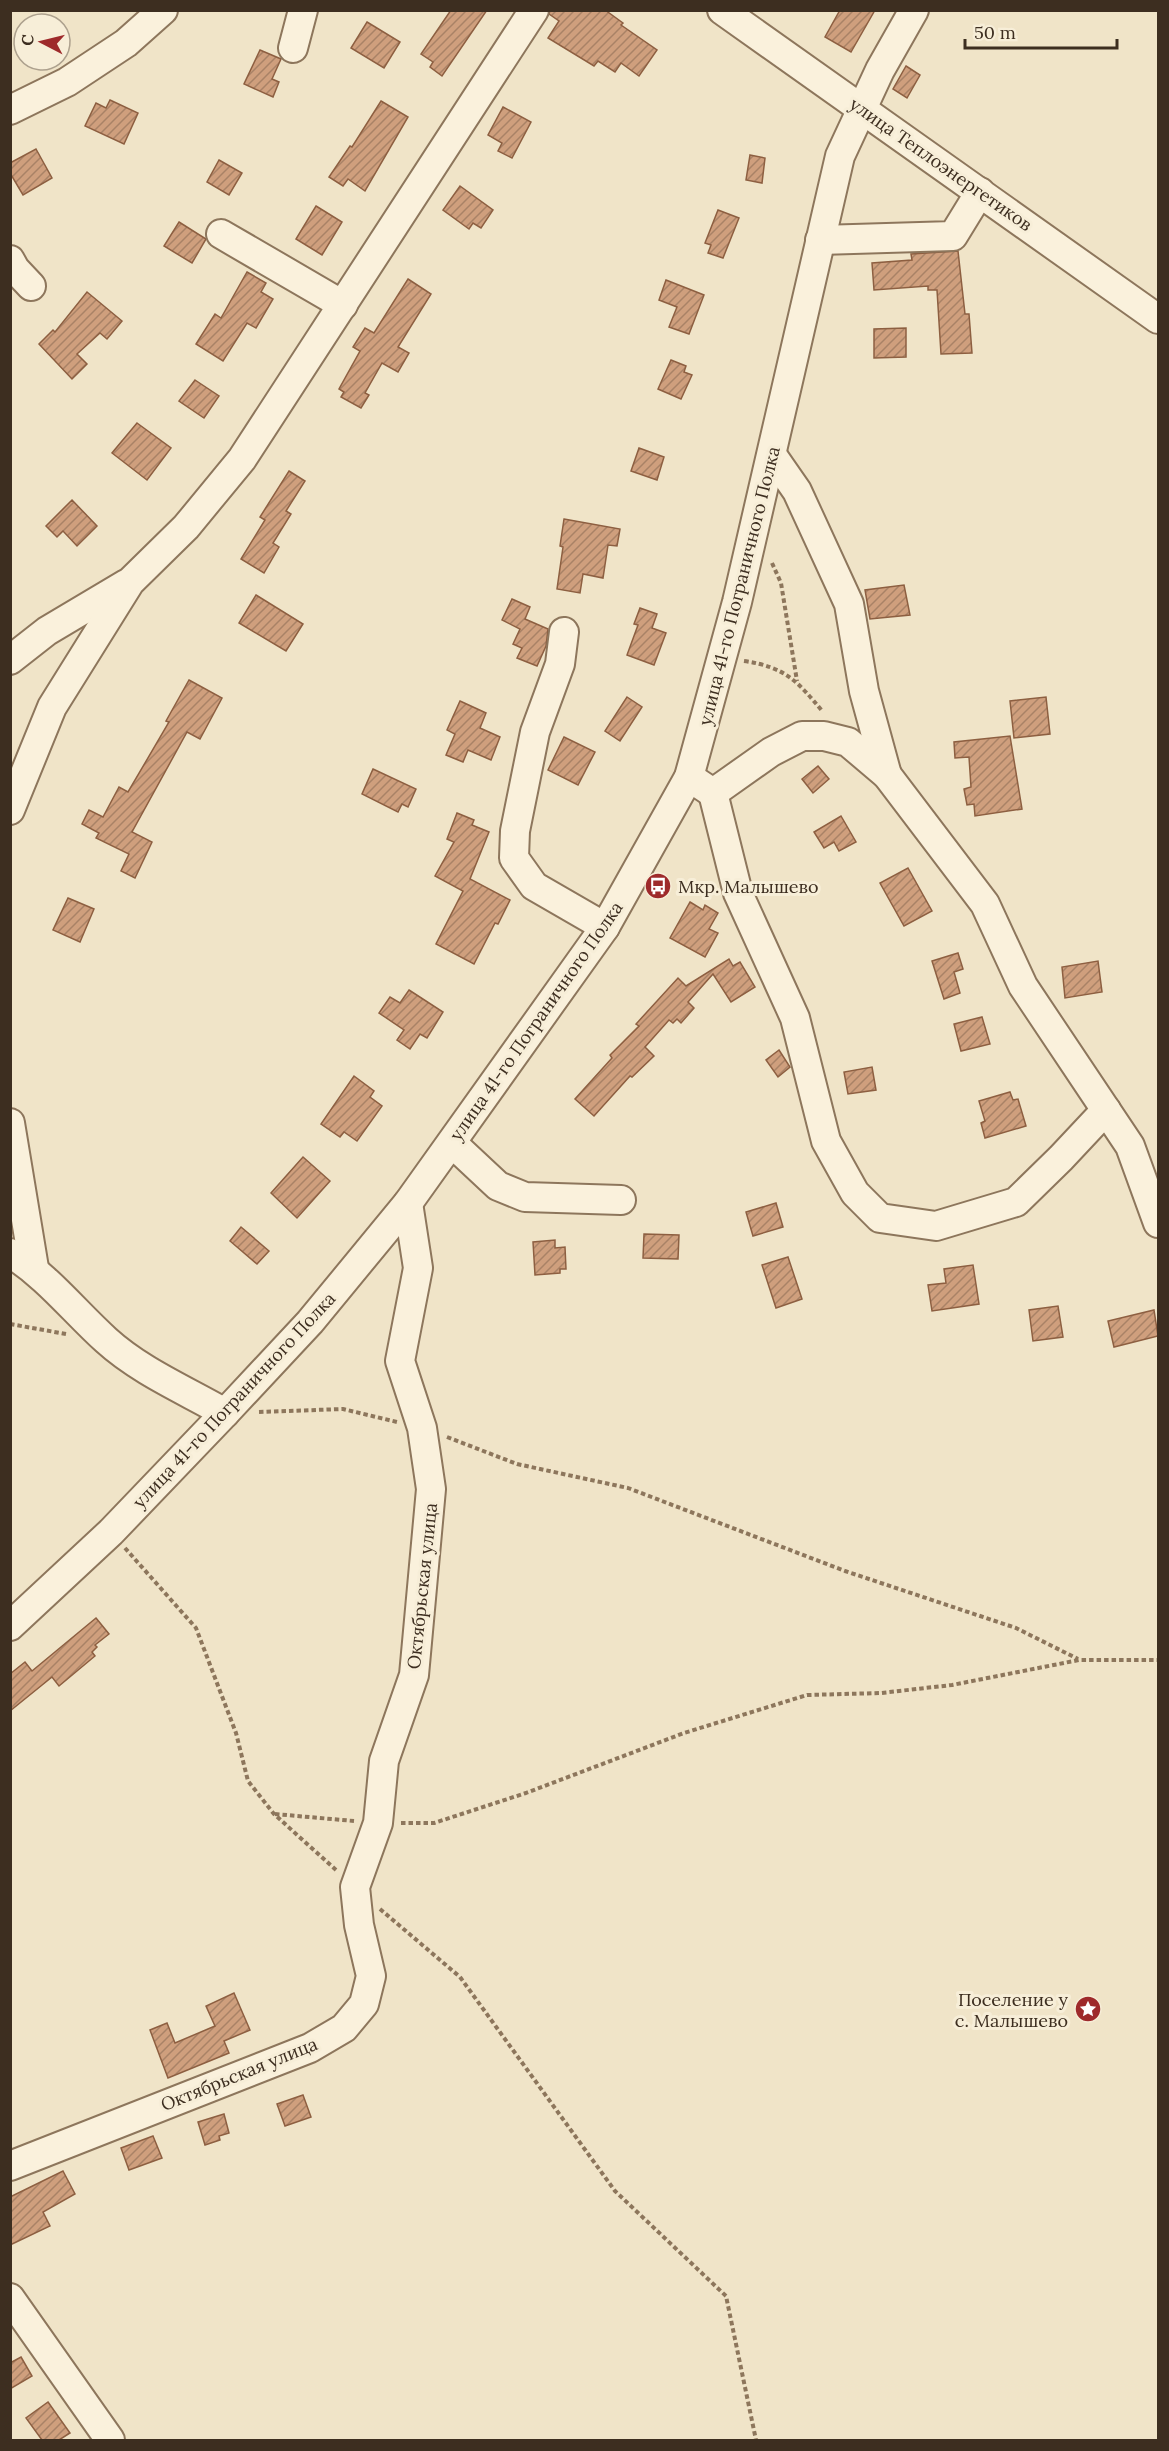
<svg xmlns="http://www.w3.org/2000/svg" width="1169" height="2451" font-family="Lora,serif">
  <defs>
    <pattern id="building-hatch" width="6" height="6" patternUnits="userSpaceOnUse" patternTransform="scale(1.5)"><rect width="6" height="6" fill="#cf9f7d"/><path d="M-1 1l2-2M0 6l6-6M5 7l2-2" fill="none" stroke="#a98266"/></pattern>
  </defs>
  <rect width="100%" height="100%" fill="#f0e4c8"/>
  <g fill="url(#building-hatch)" stroke="#8d5f41" stroke-width="1.5">
    <polygon points="451,10 487,10 442,76 430,67 433,62 421,54"/>
    <polygon points="550,10 605,10 623,23 621,25 657,50 639,76 621,63 615,72 598,61 594,66 548,38 559,21 549,14"/>
    <polygon points="840,10 875,10 851,52 825,37"/>
    <polygon points="367,22 400,42 384,68 351,48"/>
    <polygon points="260,50 281,59 272,79 279,82 273,97 244,84"/>
    <polygon points="906,66 920,75 907,98 893,89"/>
    <polygon points="110,100 138,113 124,144 85,126 96,103 106,108"/>
    <polygon points="381,101 408,117 365,191 348,179 343,186 329,177 350,146 352,147"/>
    <polygon points="503,107 531,122 512,158 498,151 502,143 488,135"/>
    <polygon points="36,149 52,178 23,195 10,173 10,163"/>
    <polygon points="750,155 765,158 762,183 746,180"/>
    <polygon points="219,160 242,173 229,195 207,182"/>
    <polygon points="460,186 493,210 481,228 473,223 469,229 443,210"/>
    <polygon points="316,206 342,222 322,255 296,239"/>
    <polygon points="718,210 739,218 723,258 708,253 711,245 705,243"/>
    <polygon points="179,222 206,239 192,263 164,246"/>
    <polygon points="958,251 965,314 969,314 972,353 941,354 937,290 928,290 928,286 874,290 872,263 912,260 911,254"/>
    <polygon points="247,272 266,283 261,292 273,299 256,328 247,323 223,361 196,344 215,314 221,318"/>
    <polygon points="408,279 431,294 398,347 409,353 398,372 382,363 365,393 369,395 361,408 341,397 344,392 339,389 360,351 353,347 365,328 374,333"/>
    <polygon points="666,280 704,295 689,334 669,327 677,307 659,300"/>
    <polygon points="87,292 122,321 107,339 100,333 77,354 87,364 72,379 39,344 53,330 55,332"/>
    <polygon points="906,328 906,357 874,358 874,329"/>
    <polygon points="671,360 686,366 684,372 692,375 681,399 658,389"/>
    <polygon points="195,380 219,396 204,418 179,401"/>
    <polygon points="137,423 171,448 147,480 112,453"/>
    <polygon points="639,448 664,457 657,480 631,471"/>
    <polygon points="289,471 305,481 286,511 291,514 273,543 279,547 264,573 241,559 265,520 260,517"/>
    <polygon points="72,500 97,526 77,546 63,531 57,537 46,526"/>
    <polygon points="564,519 620,529 617,546 608,545 603,578 583,574 580,593 557,589 563,547 560,546"/>
    <polygon points="904,585 910,615 870,619 865,590"/>
    <polygon points="256,595 303,624 286,651 239,623"/>
    <polygon points="512,599 530,607 525,619 548,629 546,646 537,666 517,658 522,648 513,644 520,629 502,620"/>
    <polygon points="640,608 657,614 652,628 666,633 654,665 627,655 638,625 634,624"/>
    <polygon points="189,680 222,698 200,739 187,732 132,832 152,842 135,878 121,871 129,854 96,838 99,833 82,824 89,810 103,817 119,787 128,792 169,722 166,721"/>
    <polygon points="627,697 642,707 620,741 605,731"/>
    <polygon points="1046,697 1050,734 1014,738 1010,701"/>
    <polygon points="460,701 486,713 480,728 500,737 491,760 468,750 463,762 446,755 455,734 447,730"/>
    <polygon points="1010,736 1022,809 975,816 974,804 967,805 964,789 971,787 969,757 955,758 954,742"/>
    <polygon points="564,737 595,752 578,785 548,770"/>
    <polygon points="818,766 829,779 813,793 802,779"/>
    <polygon points="373,769 416,789 408,807 402,804 398,812 362,794"/>
    <polygon points="457,813 474,820 472,825 489,832 470,879 510,900 498,924 495,923 474,964 436,944 463,891 435,876 454,842 447,839"/>
    <polygon points="841,816 856,842 839,851 834,842 824,848 814,832"/>
    <polygon points="908,868 932,911 904,926 880,883"/>
    <polygon points="68,898 94,909 80,942 53,930"/>
    <polygon points="690,902 703,910 705,905 718,913 709,929 718,933 705,957 670,938"/>
    <polygon points="958,953 963,969 954,972 960,993 944,999 932,961"/>
    <polygon points="729,959 733,966 740,962 755,987 731,1002 713,974 688,1002 694,1008 681,1023 677,1019 673,1023 669,1020 645,1047 654,1056 632,1077 630,1076 594,1116 575,1099 612,1058 610,1055 639,1026 636,1024 678,978 686,986"/>
    <polygon points="1098,961 1102,992 1065,998 1062,967"/>
    <polygon points="409,990 443,1012 427,1038 420,1034 410,1049 397,1040 404,1030 379,1013 390,997 400,1003"/>
    <polygon points="982,1017 990,1044 961,1051 954,1024"/>
    <polygon points="779,1050 790,1067 778,1077 766,1060"/>
    <polygon points="872,1067 876,1090 848,1094 844,1072"/>
    <polygon points="354,1076 374,1091 370,1097 382,1106 357,1141 344,1132 340,1137 321,1124"/>
    <polygon points="1010,1092 1013,1100 1018,1099 1026,1126 985,1138 981,1123 985,1121 979,1101"/>
    <polygon points="303,1157 330,1181 297,1218 271,1193"/>
    <polygon points="776,1203 783,1227 753,1236 746,1212"/>
    <polygon points="241,1227 269,1251 257,1264 230,1241"/>
    <polygon points="644,1234 679,1235 678,1259 643,1258"/>
    <polygon points="555,1240 555,1248 565,1247 566,1269 560,1269 560,1273 535,1275 533,1242"/>
    <polygon points="788,1257 802,1299 776,1308 762,1265"/>
    <polygon points="973,1265 979,1304 932,1311 928,1285 946,1283 944,1269"/>
    <polygon points="1058,1306 1063,1337 1033,1341 1029,1310"/>
    <polygon points="1154,1310 1158,1336 1114,1347 1108,1321"/>
    <polygon points="96,1618 109,1634 95,1645 97,1647 92,1652 95,1656 59,1686 52,1677 10,1711 10,1674 25,1662 32,1671"/>
    <polygon points="234,1993 250,2030 224,2041 229,2053 168,2078 150,2030 167,2023 175,2043 215,2026 206,2006"/>
    <polygon points="303,2095 311,2117 285,2126 277,2104"/>
    <polygon points="224,2114 229,2133 219,2136 220,2140 205,2145 198,2122"/>
    <polygon points="153,2136 162,2158 129,2170 121,2148"/>
    <polygon points="63,2171 75,2194 43,2212 50,2226 10,2245 10,2197"/>
    <polygon points="21,2357 32,2376 10,2389 10,2363"/>
    <polygon points="48,2402 70,2433 59,2440 42,2440 26,2418"/>
  </g>
  <g fill="none" stroke-linecap="round" stroke-linejoin="round">
    <defs>
      <g id="minor">
        <polyline points="722,10 1158,319"/>
        <polyline points="293,48 303,10"/>
        <polyline points="10,110 67,82 126,43 163,10"/>
        <polyline points="221,234 343,305"/>
        <polyline points="820,240 953,236 980,192"/>
        <polyline points="10,260 15,269 31,286"/>
        <polyline points="772,455 797,491 849,604 864,691 887,775"/>
        <polyline points="564,632 560,664 535,732 515,831 514,858 534,886 605,927"/>
        <polyline points="10,660 47,631 126,584"/>
        <polyline points="689,777 713,793 771,752 802,736 824,736 848,742 887,775 985,904 1023,986 1130,1146 1158,1223"/>
        <polyline points="713,793 738,893 795,1018 826,1141 855,1193 880,1218 936,1226 1016,1202 1061,1158 1106,1110"/>
        <polyline points="10,810 52,707 130,582 186,527 242,459 534,10"/>
        <polyline points="10,1123 34,1268"/>
        <polyline points="452,1143 498,1186 525,1197 621,1200"/>
        <path d="M10 1253C48 1277 73 1310 106 1340 140 1371 185 1390 225 1413"/>
        <polyline points="10,1626 111,1532 225,1413 310,1322 408,1203 605,927 689,777 737,602 840,156 880,70 914,10"/>
        <polyline points="10,2166 310,2048 344,2028 364,2004 371,1976 359,1925 355,1887 378,1823 384,1761 414,1675 431,1489 422,1428 400,1361 418,1268 408,1203"/>
        <polyline points="10,2298 110,2440"/>
      </g>
    </defs>
    <use href="#minor" stroke="#8d765c" stroke-width="32"/>
    <g stroke="#8d765c" stroke-width="4" stroke-dasharray="4.5 3" stroke-linecap="butt">
      <polyline points="772,563 781,583 797,681"/>
      <path d="M744 661C786 667 798 682 823 712"/>
      <polyline points="10,1324 66,1334"/>
      <polyline points="259,1412 343,1409 397,1422"/>
      <polyline points="447,1437 517,1464 628,1488 845,1571 1016,1628 1078,1659"/>
      <polyline points="125,1548 196,1628 236,1733 248,1781 274,1814 336,1870"/>
      <polyline points="275,1814 354,1821"/>
      <polyline points="401,1823 434,1823 526,1793 684,1733 807,1695 881,1693 952,1685 1079,1660 1158,1660"/>
      <polyline points="380,1909 460,1977 615,2191 726,2296 756,2440"/>
    </g>
    <use href="#minor" stroke="#faf1dc" stroke-width="28"/>
  </g>
  <defs>
    <symbol id="bus-disc" viewBox="-11 -11 22 22"><circle r="9.5" fill="#9e2a2b" stroke="#f7eed8"/><path d="M-5-6H5V4H4V6H2V4H-2V6H-4V4H-5ZM-3.5-4V0h7V-4ZM-3.5 1.2v1.5H-2V1.2ZM2 1.2v1.5H3.5V1.2Z" fill="#fff"/></symbol>
    <symbol id="sight-disc" viewBox="-11 -11 22 22"><circle r="9.5" fill="#9e2a2b" stroke="#f7eed8"/><path d="M0-6L1.8-2.2L6-1.7L2.9 1.2L3.7 5.4L0 3.3L-3.7 5.4L-2.9 1.2L-6-1.7L-1.8-2.2Z" fill="#fff"/></symbol>
  </defs>
  <g fill-rule="evenodd">
    <use href="#bus-disc" x="643" y="871" width="30" height="30"/>
    <use href="#sight-disc" x="1073" y="1994" width="30" height="30"/>
  </g>
  <g text-anchor="middle" dominant-baseline="central" stroke-width="6" stroke-linejoin="round" paint-order="stroke">
    <g font-size="18" fill="#3d2e20" stroke="#f7eed8">
      <text transform="translate(941 164) rotate(35)">улица Теплоэнергетиков</text>
      <text transform="translate(739 586) rotate(-76)">улица 41-го Пограничного Полка</text>
      <text transform="translate(536 1021) rotate(-55)">улица 41-го Пограничного Полка</text>
      <text transform="translate(234 1400) rotate(-47)">улица 41-го Пограничного Полка</text>
      <text transform="translate(422 1586) rotate(-84)">Октябрьская улица</text>
      <text transform="translate(239 2074) rotate(-22)">Октябрьская улица</text>
    </g>
    <g font-size="18" fill="#3d2e20" stroke="#f7eed8" text-anchor="start">
      <text x="678" y="886">Мкр. Малышево</text>
      <text x="1068" y="1999" text-anchor="end">Поселение у<tspan x="1068" dy="21">с. Малышево</tspan></text>
    </g>
  </g>
  <rect width="1169" height="2451" fill="none" stroke="#3d2e20" stroke-width="24"/>
  <g transform="translate(42 42) rotate(277)"><circle r="28" fill="#f7eed8" stroke="#ada18e" stroke-width="1.5"/>
  <path d="M0-4.5L10 22L0 15L-10 22Z" fill="#9e2a2b"/>
  <text y="-9" font-size="16" font-weight="bold" text-anchor="middle" fill="#3d2e20">С</text>
  </g>
  <path d="M965 39v9h152v-9" fill="none" stroke="#3d2e20" stroke-width="3"/>
  <text x="974" y="39" font-size="18" fill="#3d2e20" stroke="#f7eed8" stroke-width="4.5" paint-order="stroke">50 m</text>
</svg>
